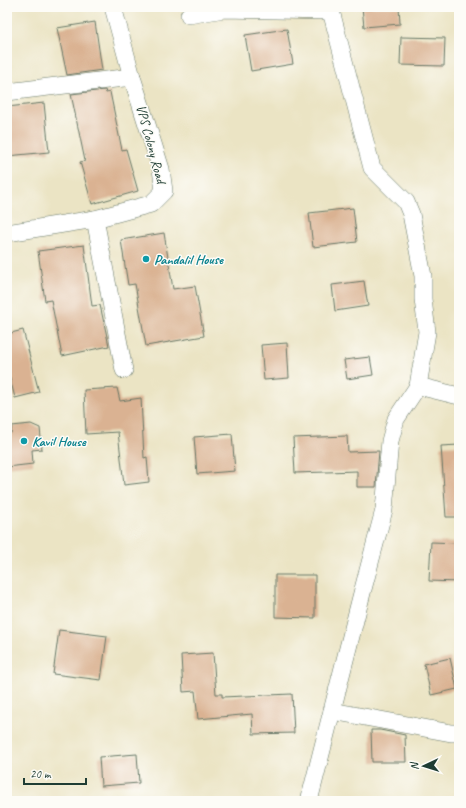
<svg xmlns="http://www.w3.org/2000/svg" width="466" height="808" font-family="Caveat,sans-serif">
  <rect width="100%" height="100%" fill="#fdfcf7"/>
  <filter id="ink" filterUnits="userSpaceOnUse"><feTurbulence type="fractalNoise" baseFrequency=".025" numOctaves="2"/><feDisplacementMap in="SourceGraphic" scale="8" xChannelSelector="R" yChannelSelector="G"/><feConvolveMatrix kernelMatrix="1 2 1 2 8 2 1 2 1" color-interpolation-filters="sRGB"/></filter>
  <filter id="wash" filterUnits="userSpaceOnUse"><feTurbulence type="fractalNoise" baseFrequency=".012" numOctaves="4" result="noise"/><feDisplacementMap in="SourceGraphic" scale="16" xChannelSelector="R" yChannelSelector="G"/><feGaussianBlur stdDeviation="0.9" result="paint"/><feColorMatrix in="noise" values="0 0 0 0 0 0 0 0 0 0 0 0 0 0 0 0 0 1.4 0 .05"/><feComposite in="paint" operator="in"/></filter>
  <g filter="url(#wash)">
    <rect width="100%" height="100%" fill="#ebe4c4"/>
    <g id="blocks">
      <g fill="#dab292">
        <polygon points="362,7 399,7 400,24 364,27"/>
        <polygon points="95,22 102,70 67,75 57,28"/>
        <polygon points="287,29 293,64 251,71 245,35"/>
        <polygon points="401,37 445,38 444,66 400,65"/>
        <polygon points="105,90 106,93 110,92 122,150 126,149 138,191 92,204 80,162 85,161 71,94"/>
        <polygon points="44,103 49,152 7,156 7,107"/>
        <polygon points="353,208 357,242 313,247 309,213"/>
        <polygon points="164,233 173,289 195,286 204,336 146,346 135,284 128,285 121,240"/>
        <polygon points="84,245 92,306 100,305 109,346 62,356 51,300 45,301 38,251"/>
        <polygon points="364,281 368,306 335,311 332,285"/>
        <polygon points="23,330 39,392 15,398 10,378 7,379 7,334"/>
        <polygon points="287,343 289,378 264,380 261,345"/>
        <polygon points="370,357 373,375 347,379 344,360"/>
        <polygon points="117,388 120,401 141,398 144,458 147,457 149,482 124,485 118,432 86,434 84,390"/>
        <polygon points="31,424 40,428 42,449 32,450 33,464 7,467 7,434 11,433 12,426"/>
        <polygon points="232,434 235,471 197,474 194,437"/>
        <polygon points="347,436 348,452 379,451 376,487 357,487 357,471 295,473 293,438"/>
        <polygon points="459,445 459,517 446,517 441,446"/>
        <polygon points="431,542 459,543 459,582 429,581"/>
        <polygon points="275,575 315,575 315,618 275,617"/>
        <polygon points="59,630 107,636 101,680 53,674"/>
        <polygon points="213,653 216,694 222,694 222,697 292,694 294,733 253,734 252,714 198,719 195,691 183,692 181,655"/>
        <polygon points="450,658 457,689 431,695 424,664"/>
        <polygon points="371,730 380,730 405,735 406,762 372,762"/>
        <polygon points="137,754 139,783 101,786 99,757"/>
      </g>
    </g>
  </g>
  <g filter="url(#ink)">
    <use href="#blocks" fill-opacity="0" stroke="#676" stroke-width="1"/>
    <g fill="none" stroke-linecap="round" stroke-linejoin="round">
      <defs>
        <g id="minor">
          <polyline points="189,15 224,9 330,11"/>
          <polyline points="7,92 132,77"/>
          <polyline points="95,219 124,370"/>
          <polyline points="7,233 95,219 151,204 164,191 161,169 132,77 113,7"/>
          <polyline points="418,386 459,396"/>
          <polyline points="332,711 451,733 459,733"/>
          <polyline points="309,801 362,593 384,510 390,441 396,419 418,386 427,332 423,299 423,276 411,214 406,202 372,168 330,7"/>
        </g>
      </defs>
      <use href="#minor" stroke="#676" stroke-width="18"/>
      <use href="#minor" stroke="#fff" stroke-width="17"/>
    </g>
  </g>
  <g fill="#0f9aa8" stroke="#fdfcf7" stroke-width="1.5">
    <circle cx="146" cy="259" r="4"/>
    <circle cx="24" cy="441" r="4"/>
  </g>
  <g text-anchor="middle" dominant-baseline="central" stroke-width="3" stroke-linejoin="round" paint-order="stroke">
    <g font-size="14" fill="#1f3d34" stroke="#fdfcf7">
      <text transform="translate(151 144) rotate(75)">VPS Colony Road</text>
    </g>
    <g font-size="14" font-weight="bold" fill="#0d838f" stroke="#fdfcf7" text-anchor="start">
      <text x="154" y="259">Pandalil House</text>
      <text x="32" y="441">Kavil House</text>
    </g>
  </g>
  <rect width="466" height="808" fill="none" stroke="#fdfcf7" stroke-width="24"/>
  <g transform="translate(424 766) rotate(266)" stroke="#fdfcf7" stroke-width="3" paint-order="stroke">
  <path d="M0-3L7 15L0 10L-7 15Z" fill="#1f3d34"/>
  <text y="-6" font-size="11" font-weight="bold" text-anchor="middle" fill="#1f3d34">N</text>
  </g>
  <path d="M24 778v6h62v-6" fill="none" stroke="#1f3d34" stroke-width="2"/>
  <text x="30" y="778" font-size="12" fill="#1f3d34" stroke="#fdfcf7" stroke-width="3" paint-order="stroke">20 m</text>
</svg>
